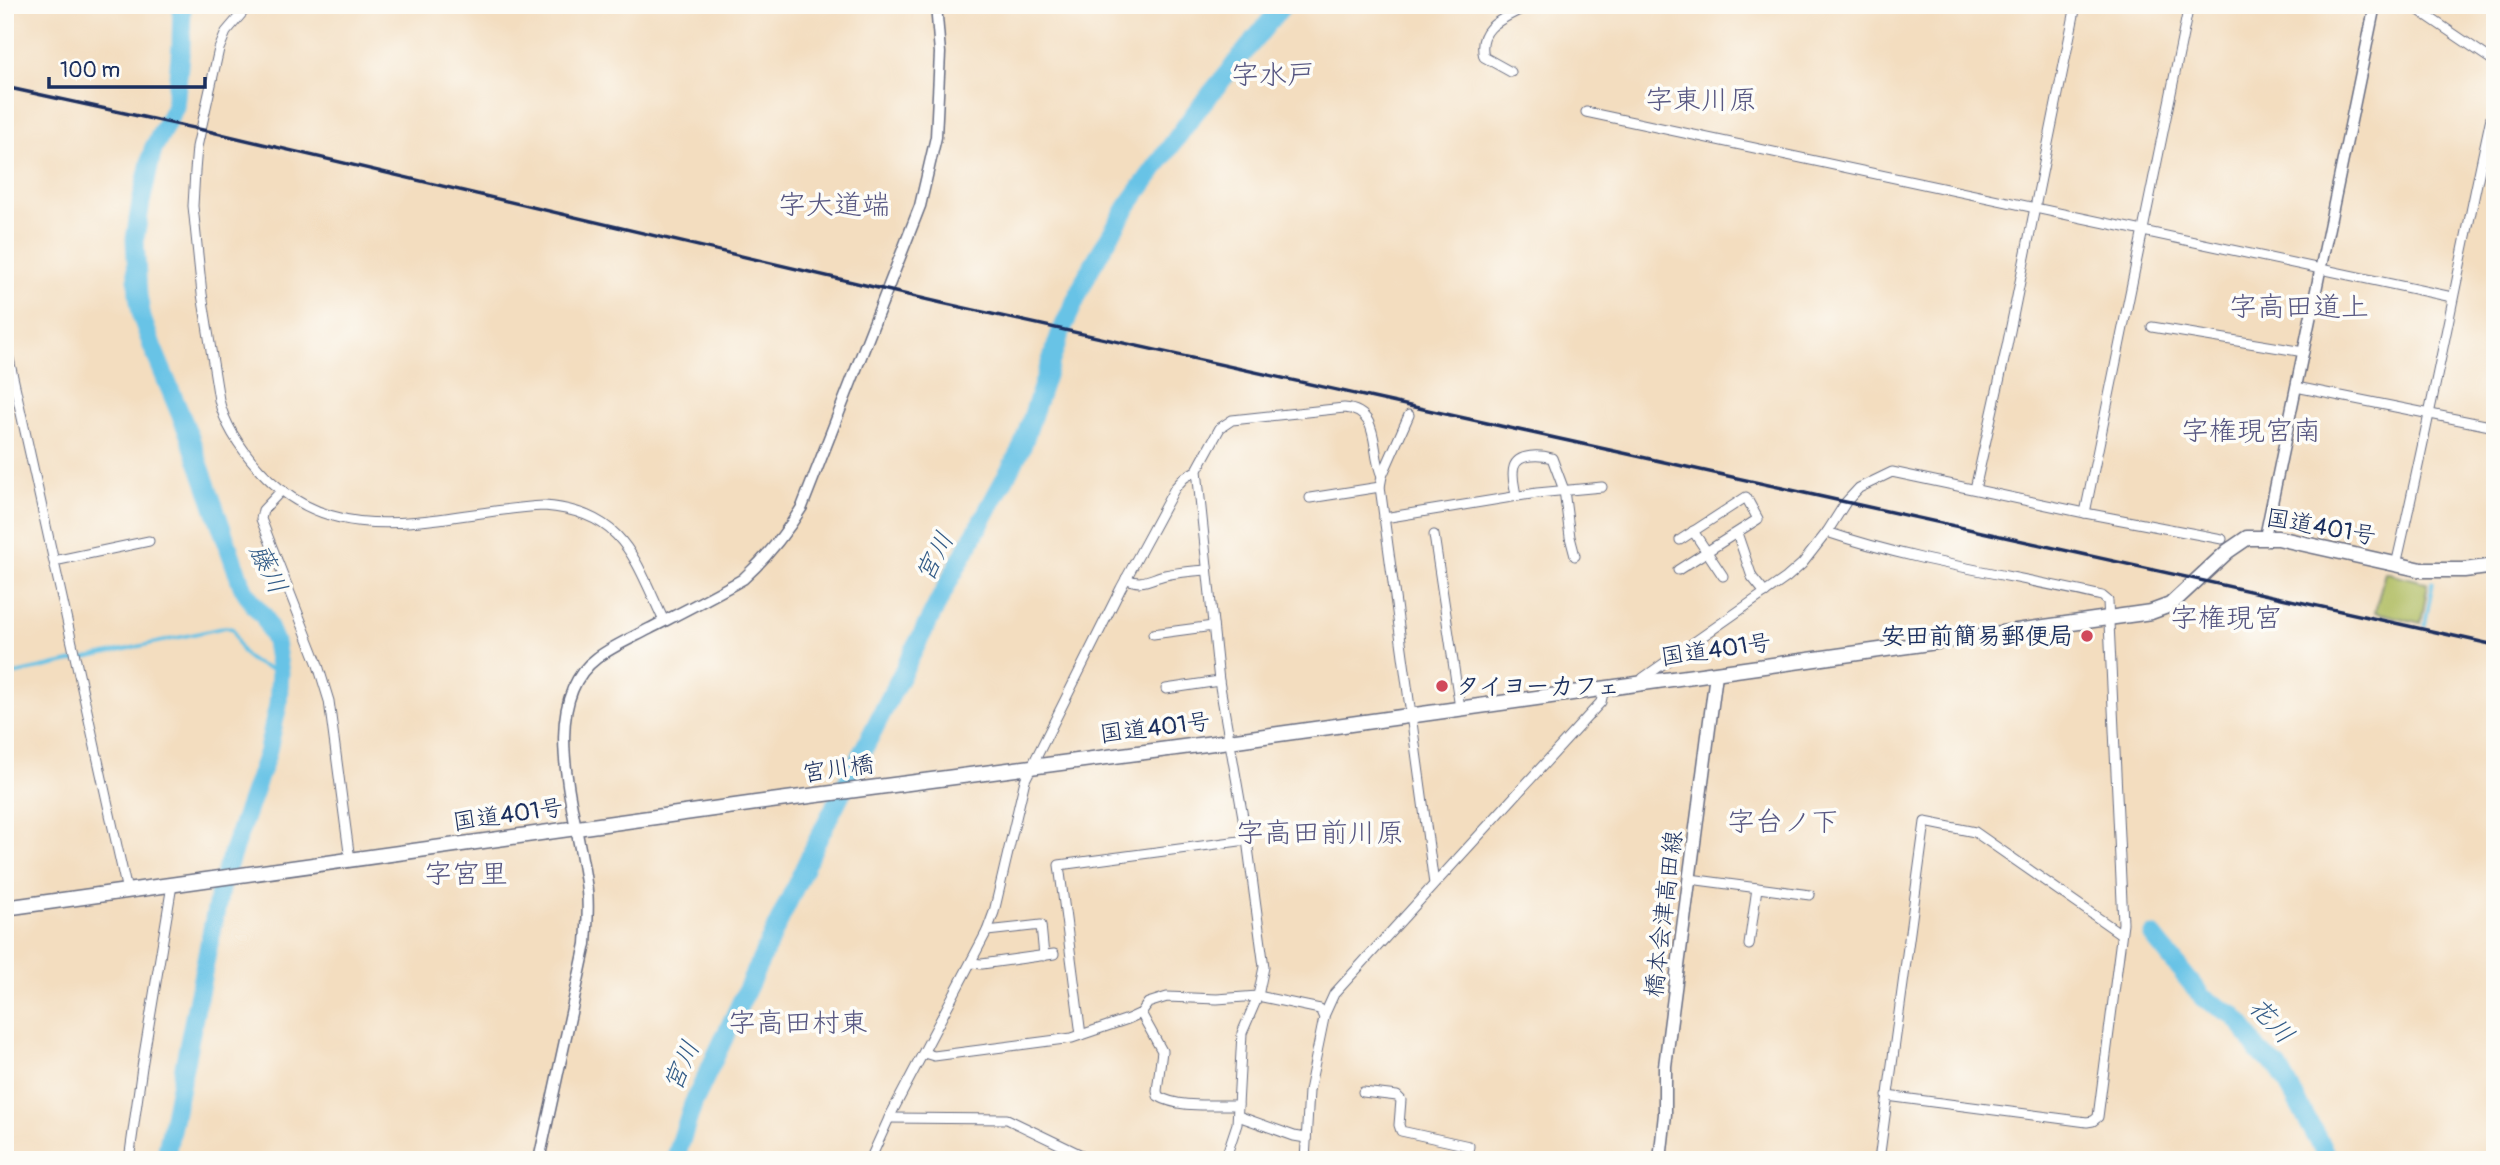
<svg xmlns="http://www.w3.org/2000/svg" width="2500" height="1165" font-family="Pangolin,'Klee One',sans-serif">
  <rect width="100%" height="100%" fill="#fdfcf7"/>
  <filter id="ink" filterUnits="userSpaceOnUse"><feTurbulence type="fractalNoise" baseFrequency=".0143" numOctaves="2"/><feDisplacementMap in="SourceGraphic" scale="14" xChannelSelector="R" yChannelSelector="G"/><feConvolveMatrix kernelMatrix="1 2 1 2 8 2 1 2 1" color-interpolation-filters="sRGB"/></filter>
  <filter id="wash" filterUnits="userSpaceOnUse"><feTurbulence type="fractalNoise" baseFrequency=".00686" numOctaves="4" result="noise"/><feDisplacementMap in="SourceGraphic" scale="28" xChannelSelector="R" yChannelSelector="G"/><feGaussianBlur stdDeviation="1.57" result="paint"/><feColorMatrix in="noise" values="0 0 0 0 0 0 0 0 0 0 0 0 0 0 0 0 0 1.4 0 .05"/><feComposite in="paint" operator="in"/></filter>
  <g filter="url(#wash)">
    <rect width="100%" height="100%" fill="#f3ddbf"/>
    <polygon fill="#aebb5e" stroke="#64755e" stroke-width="2" points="2385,572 2428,583 2421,623 2375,612"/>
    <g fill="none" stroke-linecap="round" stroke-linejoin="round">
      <g stroke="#68c3e6" stroke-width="3.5">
        <polyline points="2425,625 2433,582"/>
        <path d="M5 676 226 627 233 629C242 661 250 662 280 672"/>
      </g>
      <g stroke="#68c3e6" stroke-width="19">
        <polyline points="2153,936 2203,998 2233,1015 2243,1026 2258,1051 2279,1068 2329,1160"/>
        <polyline points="165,1160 221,885 267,754 278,705 280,672 275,642 264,616 254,605 242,586 189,435 152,346 142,318 138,295 135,239 141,202 153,149 175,107 181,45 182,5"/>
        <polyline points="675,1160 693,1104 814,847 948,583 1022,447 1060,334 1089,271 1127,207 1194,114 1283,5"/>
      </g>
    </g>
  </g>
  <g filter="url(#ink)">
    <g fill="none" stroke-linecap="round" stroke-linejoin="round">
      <defs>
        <g id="minor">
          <path d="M249 5 226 32 219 49 197 147 195 171 193 206 202 294 219 400C225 427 241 449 259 469 338 558 444 511 544 506 624 512 634 558 664 621"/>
          <polyline points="2411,5 2495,62"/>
          <path d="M1511 72 1484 57C1476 25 1506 18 1529 5"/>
          <polyline points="1586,112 2452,297"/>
          <polyline points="2152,327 2304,352"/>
          <polyline points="5,341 127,891"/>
          <polyline points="2296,387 2495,427"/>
          <polyline points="1409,415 1382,476 1380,487 1434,884"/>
          <polyline points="1975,489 2007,346 2076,5"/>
          <polyline points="282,490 263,510 261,519 317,662 329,701 350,860"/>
          <path d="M1516 496C1515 487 1511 476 1514 467 1518 453 1541 455 1552 458L1564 490 1570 537 1575 556"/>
          <polyline points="1310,498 1380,487"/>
          <polyline points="2085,513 2189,5"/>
          <polyline points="1384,518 1537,493 1602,487"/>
          <polyline points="1693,531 1723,576"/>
          <path d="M1827 532C1916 562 2011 575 2102 596L2108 601 2123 923 2098 1117 2093 1121 2087 1122 1887 1096"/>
          <polyline points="1737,533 1752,577 1765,593"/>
          <polyline points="1434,535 1460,708"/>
          <polyline points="54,561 149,541"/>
          <path d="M2396 565C2432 410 2461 254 2495 99"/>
          <polyline points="1678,570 1758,519 1746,497 1680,540"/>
          <path d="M1126 578C1141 587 1151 578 1165 575 1179 572 1193 571 1207 570"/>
          <polyline points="1153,634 1213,626"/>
          <polyline points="1641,683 1643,678 1786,578 1802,564 1827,532 1846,502 1859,488 1892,472 2085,513 2222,539"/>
          <polyline points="1166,689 1219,681"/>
          <polyline points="1690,879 1810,895"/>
          <polyline points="987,931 1041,925 1044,956"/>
          <polyline points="1749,945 1757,888"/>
          <polyline points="971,963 982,964 1054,954"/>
          <path d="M1141 1013 1162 1051 1157 1091 1158 1096C1180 1109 1213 1104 1238 1105"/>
          <polyline points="1324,1016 1334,994 1601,702 1604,689"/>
          <polyline points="1081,1035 1059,865 1247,840"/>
          <polyline points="924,1053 934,1056 1072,1038 1128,1019 1141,1013 1148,1003 1167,997 1217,999 1258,996 1320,1009 1324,1018 1309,1091 1305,1160"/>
          <polyline points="1363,1092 1397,1096 1401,1100 1399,1125 1401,1131 1469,1146 1467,1160"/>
          <polyline points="1238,1116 1294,1136 1306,1138"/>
          <polyline points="889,1118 1007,1119 1092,1160"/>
          <polyline points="129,1160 142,1067 172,885"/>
          <polyline points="870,1160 889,1118 987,931 994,912 1025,780 1121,588 1175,488 1184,478 1197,470"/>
          <path d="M1225 1160 1237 1124 1242 1033 1258 996 1264 967 1247 840 1219 681 1197 470 1220 428 1232 420 1344 408C1382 411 1370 451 1382 476"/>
          <polyline points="1879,1160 1925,822 1975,832 2121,934"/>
        </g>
        <g id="tertiary">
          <polyline points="2265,537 2375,5"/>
          <path d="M539 1160 586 944C587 926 589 908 587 891 581 825 533 705 597 658 613 646 632 638 649 629 680 613 712 597 743 579 767 557 785 535 802 507L920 206 936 137 940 53 936 5"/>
        </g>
        <polyline id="secondary" points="1660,1160 1665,1114 1665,1066 1716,674"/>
        <polyline id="trunk" points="5,908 756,803 1229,741 2151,612 2170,605 2228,551 2247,538 2278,538 2422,570 2464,570 2495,566"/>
      </defs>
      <use href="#minor" stroke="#676c80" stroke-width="11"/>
      <use href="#tertiary" stroke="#676c80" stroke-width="13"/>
      <use href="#secondary" stroke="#676c80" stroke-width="15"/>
      <use href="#trunk" stroke="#676c80" stroke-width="17"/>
      <use href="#minor" stroke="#fff" stroke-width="9"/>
      <use href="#tertiary" stroke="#fff" stroke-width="10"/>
      <use href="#secondary" stroke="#fff" stroke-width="12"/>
      <use href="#trunk" stroke="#fff" stroke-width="14"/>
      <polyline stroke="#1b2f5e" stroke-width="3.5" points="5,87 212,132 942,303 2495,645"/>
    </g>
  </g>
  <g fill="#d1495b" stroke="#fdfcf7" stroke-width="2.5">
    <circle cx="2087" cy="636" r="7"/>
    <circle cx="1442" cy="686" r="7"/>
  </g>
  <g text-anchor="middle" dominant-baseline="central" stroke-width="7" stroke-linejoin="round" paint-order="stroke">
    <g font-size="24" fill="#1b2f5e" stroke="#fdfcf7">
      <text transform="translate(2321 527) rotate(10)">国道401号</text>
      <text transform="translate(1716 650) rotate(-8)">国道401号</text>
      <text transform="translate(1155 728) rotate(-7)">国道401号</text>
      <text transform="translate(838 769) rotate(-8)">宮川橋</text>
      <text transform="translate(508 815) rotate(-8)">国道401号</text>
      <text transform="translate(1664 914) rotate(-83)">橋本会津高田線</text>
    </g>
    <g font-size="24" font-weight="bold" fill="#1b2f5e" stroke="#fdfcf7" text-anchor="end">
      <text x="2073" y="636">安田前簡易郵便局</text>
      <text x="1456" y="686" text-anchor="start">タイヨーカフェ</text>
    </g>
    <g font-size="26" font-style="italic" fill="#325b87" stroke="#fdfcf7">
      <text transform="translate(935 557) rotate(-63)">宮川</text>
      <text transform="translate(268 569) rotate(64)">藤川</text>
      <text transform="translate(2271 1021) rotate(47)">花川</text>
      <text transform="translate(682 1066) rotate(-66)">宮川</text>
    </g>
    <g font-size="28" fill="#575782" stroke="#fdfcf7">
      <text x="1273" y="75">字水戸</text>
      <text x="1701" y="100">字東川原</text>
      <text x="834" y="205">字大道端</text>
      <text x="2299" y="307">字高田道上</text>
      <text x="2251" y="431">字権現宮南</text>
      <text x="2226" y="618">字権現宮</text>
      <text x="1783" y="822">字台ノ下</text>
      <text x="1320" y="833">字高田前川原</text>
      <text x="466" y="874">字宮里</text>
      <text x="798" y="1023">字高田村東</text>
    </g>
  </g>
  <rect width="2500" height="1165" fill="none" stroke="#fdfcf7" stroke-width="28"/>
  <path d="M49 77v10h156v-10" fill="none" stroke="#1b2f5e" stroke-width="3.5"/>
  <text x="60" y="77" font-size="21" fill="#1b2f5e" stroke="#fdfcf7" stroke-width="5" paint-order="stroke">100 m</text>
</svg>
